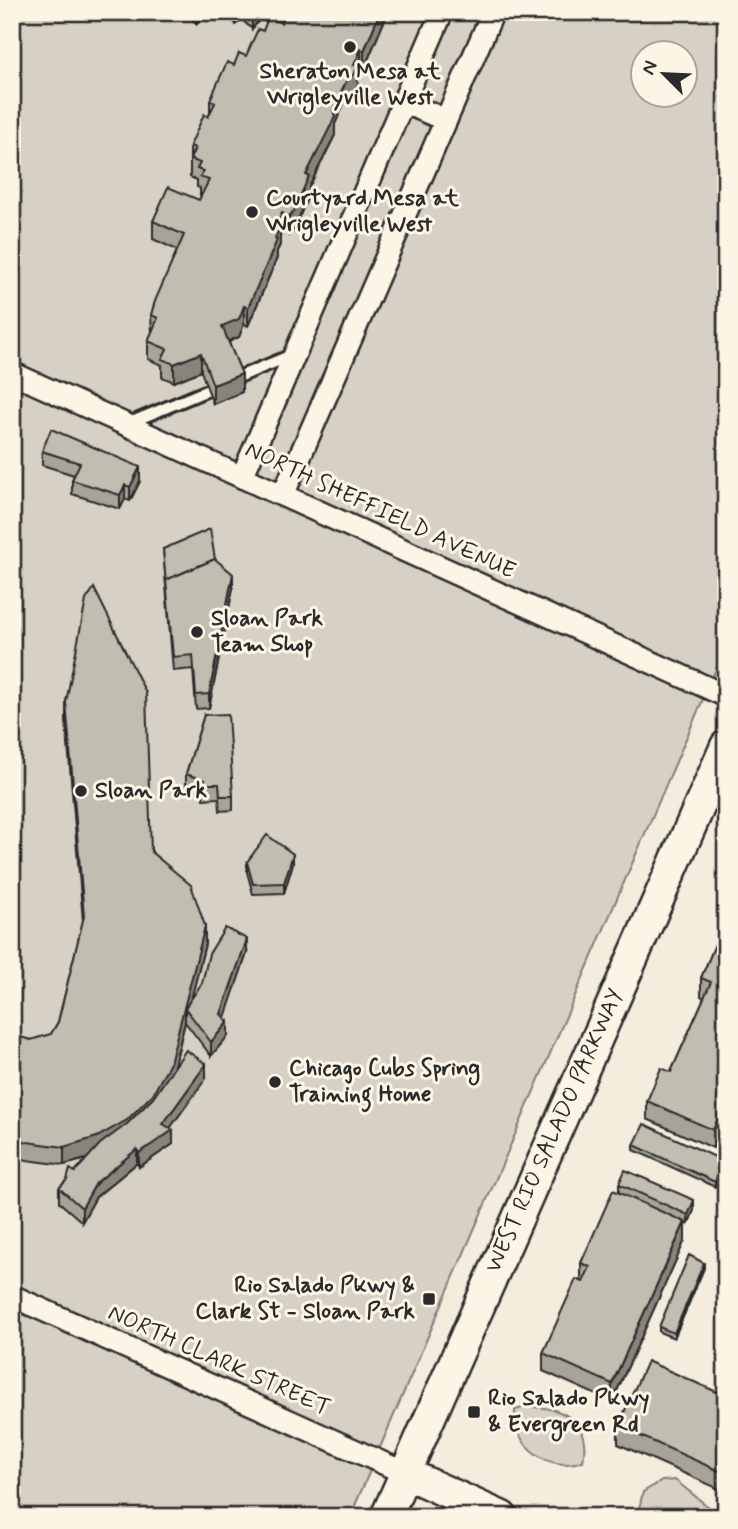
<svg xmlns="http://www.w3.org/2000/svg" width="738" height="1529" font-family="Mynerve,sans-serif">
  <rect width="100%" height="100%" fill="#f4edde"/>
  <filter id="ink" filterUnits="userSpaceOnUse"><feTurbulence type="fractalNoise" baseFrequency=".0143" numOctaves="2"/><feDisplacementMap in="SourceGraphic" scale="14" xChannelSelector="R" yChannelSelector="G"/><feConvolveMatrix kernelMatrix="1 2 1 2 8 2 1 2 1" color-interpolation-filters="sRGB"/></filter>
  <g filter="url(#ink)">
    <g fill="#d6d1c4" stroke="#807e78" stroke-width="2" fill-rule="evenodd">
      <path d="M12 12H726V646L350 1517H12ZM644 52H686V94H644Z"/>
      <path d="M526 1407C563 1406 591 1421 583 1461 549 1473 512 1446 515 1410Z"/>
      <polygon points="675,1480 710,1508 726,1514 726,1517 641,1517 639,1509 643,1492 662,1481"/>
    </g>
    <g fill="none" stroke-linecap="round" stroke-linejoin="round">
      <defs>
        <g id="lane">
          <polyline points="236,378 292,355"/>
          <polyline points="127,424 208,390"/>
        </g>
        <g id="street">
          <polyline points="403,102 446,120"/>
          <polyline points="12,373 726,696"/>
          <polyline points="242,477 442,12"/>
          <polyline points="283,495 493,12"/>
          <polyline points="12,1296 405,1473"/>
        </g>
        <g id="secondary">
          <polyline points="405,1473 502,1517"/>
          <polyline points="386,1517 726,746"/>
        </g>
      </defs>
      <use href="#lane" stroke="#2b2b2b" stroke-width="16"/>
      <use href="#street" stroke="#2b2b2b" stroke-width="26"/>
      <use href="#secondary" stroke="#2b2b2b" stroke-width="35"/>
      <use href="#lane" stroke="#fcf5e5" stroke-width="10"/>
      <use href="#street" stroke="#fcf5e5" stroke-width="21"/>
      <use href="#secondary" stroke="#fcf5e5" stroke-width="30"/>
    </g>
    <g fill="#a7a398" stroke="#2b2b2b" stroke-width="2">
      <polygon points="185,12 208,12 197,24"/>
      <polygon points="224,12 388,12 364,69 361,68 358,74 358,84 355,91 346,99 335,124 335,135 309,187 309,194 294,229 289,235 282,231 280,235 280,245 277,251 277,258 248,326 244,324 239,337 229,342 242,392 213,404 201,371 174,382 162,377 162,365 148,359 148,341 152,333 151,315 177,250 153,239 153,221 199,200 202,195 200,195 200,188 197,187 197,180 190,177 190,146 210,114 210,100 234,65 246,56 263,31 267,22 259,20 252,29 241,19 236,24"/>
      <polygon points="390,12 402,12 401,16"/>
      <polygon points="42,451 140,481 130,501 125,499 120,509 72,494 72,480 74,475 42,465"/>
      <polygon points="163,549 215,559 233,588 209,708 196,709 193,669 173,671"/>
      <polygon points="66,702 205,944 191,999 247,953 224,1018 228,1036 211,1056 185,1022 174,1068 206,1078 170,1128 173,1144 139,1167 137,1163 96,1197 82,1222 59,1202 59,1188 87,1159 64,1165 27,1160 12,1156 12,1035 31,1040 51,1034 58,1022 83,921 66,721"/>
      <polygon points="204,715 233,796 233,810 220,811 219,798 203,799 203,794 186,789 186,774"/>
      <polygon points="247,862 293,863 284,893 253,894 247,872"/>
      <polygon points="717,940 713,1148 647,1119 647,1101 671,1072 704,998 701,996 701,978"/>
      <polygon points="634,1145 724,1166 715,1187 634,1150"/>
      <polygon points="619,1184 694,1210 688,1225 685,1223 685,1240 612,1402 543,1371 543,1353 581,1281 581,1263 619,1192"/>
      <polygon points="704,1268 674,1338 659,1332 659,1327"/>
      <polygon points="726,1396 726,1492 618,1444 618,1426"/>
    </g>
    <g fill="#88847c" stroke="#2b2b2b" stroke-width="2">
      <polygon points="197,12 208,12 197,24"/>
      <polygon points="236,12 241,12 241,19 236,24"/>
      <polygon points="252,12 259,12 259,20 252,29"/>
      <polygon points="380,12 388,12 364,69 364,51"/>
      <polygon points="361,49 361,68 358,74 358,84 355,91 346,99 335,124 335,135 309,187 309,194 294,229 289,235 289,217 333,110"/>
      <polygon points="282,213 282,231 280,235 280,245 277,251 277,258 248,326 248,308"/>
      <polygon points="244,306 244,324 239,337 222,344 222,326"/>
      <polygon points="201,353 201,371 174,382 174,364"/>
      <polygon points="242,374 242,392 213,404 213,385"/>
      <polygon points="140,467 140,481 130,501 130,487"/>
      <polygon points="125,485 125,499 120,509 120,495"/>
      <polygon points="233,574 233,588 209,708 209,694"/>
      <polygon points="293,854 293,863 284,893 284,883"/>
      <polygon points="205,926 205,944 188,1012 185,1008 185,1022 170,1081 97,1156 64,1165 64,1147"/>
      <polygon points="247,939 247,953 221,1029 221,1014"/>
      <polygon points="228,1022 228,1036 211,1056 211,1042"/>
      <polygon points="206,1064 206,1078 165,1135 173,1130 173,1144 139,1167 139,1153 163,1124"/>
      <polygon points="726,1101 726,1119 713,1148 713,1130"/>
      <polygon points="137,1149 137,1163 96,1197 82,1222 82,1208 96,1183"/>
      <polygon points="724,1161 724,1166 715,1187 715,1182"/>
      <polygon points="694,1200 694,1210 688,1225 688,1215"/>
      <polygon points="685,1222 685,1240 612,1402 612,1384"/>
      <polygon points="704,1263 704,1268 674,1338 674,1333"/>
    </g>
    <g fill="#c2bdb1" stroke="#2b2b2b" stroke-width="2">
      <polygon points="285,12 380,12 364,51 361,49 354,65 358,66 355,73 346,81 333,110 335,117 306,175 309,176 294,211 289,217 282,213 277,225 280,226 275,239 277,240 248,308 244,306 239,319 222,326 242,374 213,385 201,353 174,364 162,359 167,349 148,341 158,318 151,315 155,301 184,235 153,221 168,187 199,200 209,180 200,177 203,171 197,169 200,163 190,159 195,148 190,146 204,114 208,117 215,103 210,100 227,62 234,65 239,53 246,56 258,29 263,31 268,18 281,23"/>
      <polygon points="51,429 140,467 130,487 125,485 120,495 72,480 80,463 42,451"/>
      <polygon points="210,529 215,559 166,580 166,584 163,549"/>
      <polygon points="215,559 233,574 209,694 196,695 193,655 173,657 166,580"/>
      <polygon points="94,588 146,693 151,852 191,885 205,926 170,1063 153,1094 127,1120 97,1137 64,1147 27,1142 12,1138 12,1035 31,1040 51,1034 58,1022 84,916 66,702 86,600"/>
      <polygon points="228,714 233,796 220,796 219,784 203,784 205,780 186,774 204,715"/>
      <polygon points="267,835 293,854 284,883 253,884 247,862"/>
      <polygon points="225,928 247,939 221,1014 228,1022 211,1042 185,1008 202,983 209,954"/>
      <polygon points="717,940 726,944 726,1101 713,1130 647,1101 661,1068 671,1072 711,982 701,978"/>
      <polygon points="186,1050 206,1064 163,1124 173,1130 139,1153 137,1149 96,1183 82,1208 59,1188 67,1180 70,1169 75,1172 100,1144 127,1124 153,1098"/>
      <polygon points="644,1124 724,1161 715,1182 634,1145"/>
      <polygon points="625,1170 694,1200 688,1215 619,1184"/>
      <polygon points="613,1190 685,1222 612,1384 543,1353 576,1279 583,1282 590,1267 581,1263"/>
      <polygon points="689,1255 704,1263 674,1333 659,1327"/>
      <polygon points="647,1361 726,1396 726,1474 618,1426"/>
    </g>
  </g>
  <g fill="#2b2b2b" stroke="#fcf5e5" stroke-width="2.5">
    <circle cx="350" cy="47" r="7"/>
    <circle cx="252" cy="212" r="7"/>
    <circle cx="197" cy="632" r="7"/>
    <circle cx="81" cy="791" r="7"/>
    <circle cx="275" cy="1082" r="7"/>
    <rect x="422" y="1292" width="14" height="14" rx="3.5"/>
    <rect x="467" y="1405" width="14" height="14" rx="3.5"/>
  </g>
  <g text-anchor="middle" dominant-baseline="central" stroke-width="6" stroke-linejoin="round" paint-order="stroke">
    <g font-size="23" font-weight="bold" fill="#2b2b2b" stroke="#fcf5e5" text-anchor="start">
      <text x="350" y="72" text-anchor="middle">Sheraton Mesa at<tspan x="350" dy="26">Wrigleyville West</tspan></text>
      <text x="266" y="199">Courtyard Mesa at<tspan x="266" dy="26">Wrigleyville West</tspan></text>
      <text x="211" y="619">Sloan Park<tspan x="211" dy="26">Team Shop</tspan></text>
      <text x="95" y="791">Sloan Park</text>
      <text x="289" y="1069">Chicago Cubs Spring<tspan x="289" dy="26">Training Home</tspan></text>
      <text x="415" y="1286" text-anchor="end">Rio Salado Pkwy &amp;<tspan x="415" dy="26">Clark St - Sloan Park</tspan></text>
      <text x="488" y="1399">Rio Salado Pkwy<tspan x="488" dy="26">&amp; Evergreen Rd</tspan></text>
    </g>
    <g font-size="23" fill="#2b2b2b" stroke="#fcf5e5">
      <text transform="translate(380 511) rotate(25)">NORTH SHEFFIELD AVENUE</text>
      <text transform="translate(555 1131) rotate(-66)">WEST RIO SALADO PARKWAY</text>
      <text transform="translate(219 1361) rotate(24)">NORTH CLARK STREET</text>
    </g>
  </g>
  <rect width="738" height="1529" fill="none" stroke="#fcf5e5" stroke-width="42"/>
  <rect x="21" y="21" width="696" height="1487" fill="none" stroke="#2b2b2b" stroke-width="2.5" filter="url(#ink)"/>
  <g transform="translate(664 74) rotate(294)"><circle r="33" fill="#fcf5e5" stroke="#a8a49b" stroke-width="2"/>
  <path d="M0-5L12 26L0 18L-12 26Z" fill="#2b2b2b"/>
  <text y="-10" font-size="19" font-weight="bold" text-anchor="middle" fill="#2b2b2b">N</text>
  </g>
</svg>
